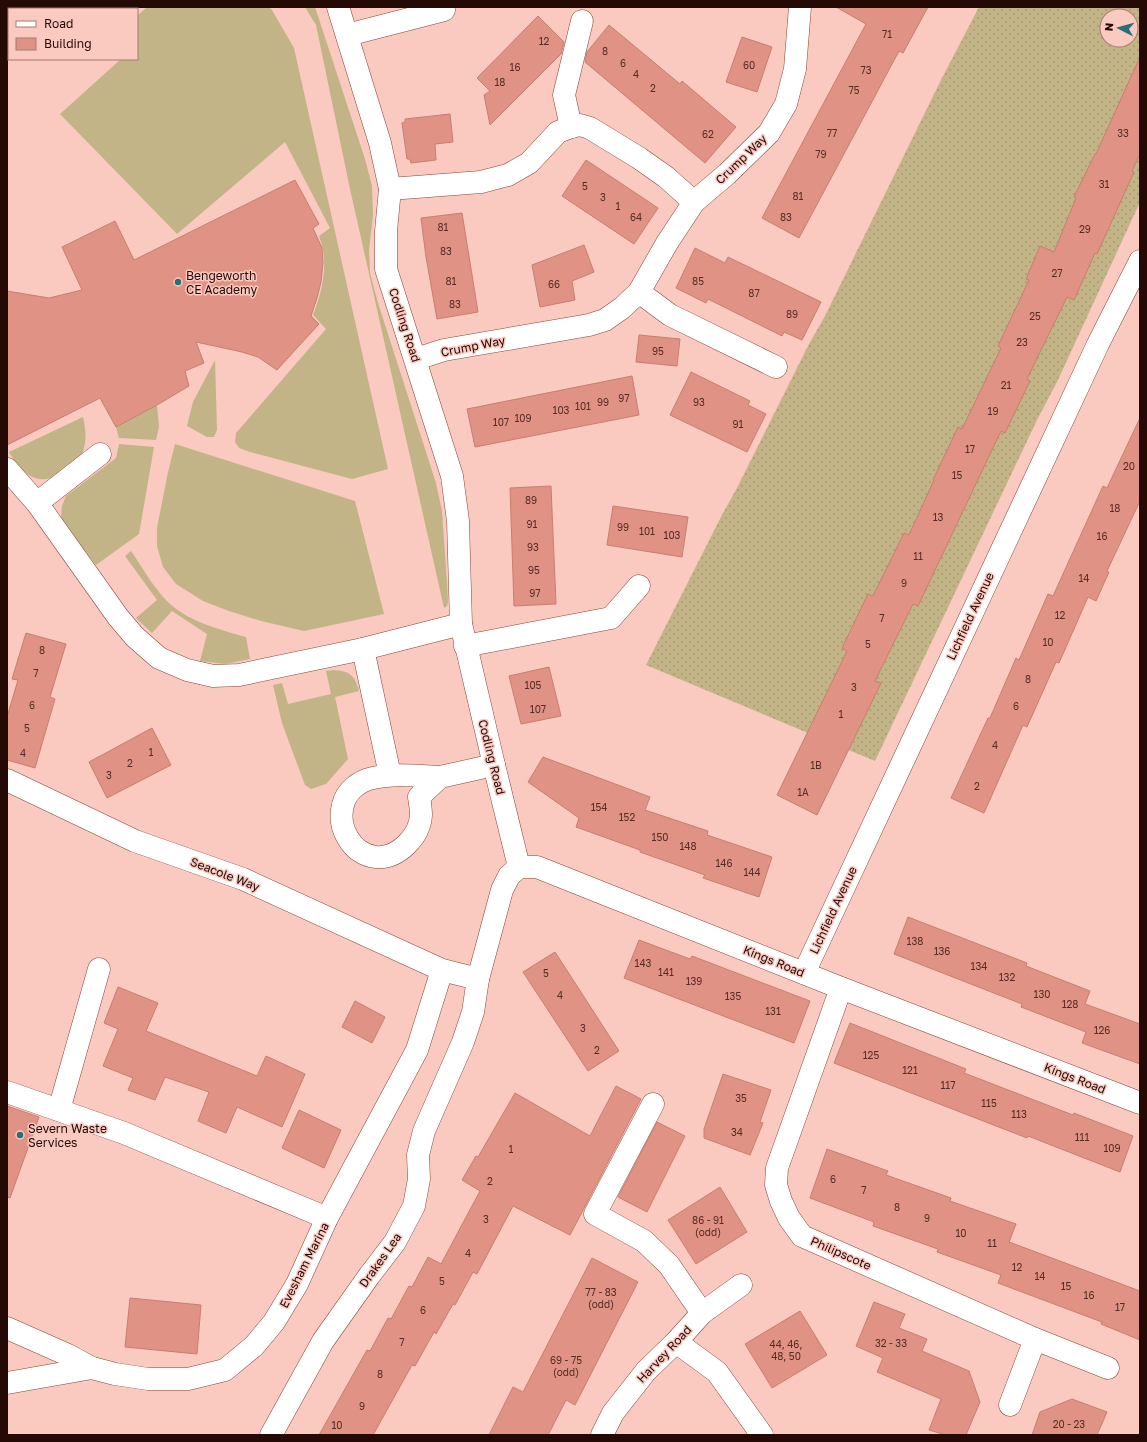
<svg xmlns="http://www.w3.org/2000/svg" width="1147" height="1442" font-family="'Golos Text',sans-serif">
  <defs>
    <pattern id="garden-dots" width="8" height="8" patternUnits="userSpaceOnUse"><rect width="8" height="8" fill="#c3b487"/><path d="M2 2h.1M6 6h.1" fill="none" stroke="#a79973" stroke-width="1.8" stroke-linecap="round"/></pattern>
  </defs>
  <rect width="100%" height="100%" fill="#fac9bf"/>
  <g fill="#c3b487">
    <path d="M147 7H269L272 10 294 48 388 469 352 479 250 452 239 448 235 442 236 433 326 329 313 315C323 289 329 263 319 236L330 228 285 142 177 234 60 114 121 59H137V16Z"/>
    <polygon points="305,7 315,7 365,159 372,186 373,215 369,250 370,273 378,303 436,483 442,511 447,583 448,602 447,606 444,608 350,189 316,25"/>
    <polygon points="215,360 217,430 214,437 207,437 187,426 193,402"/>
    <polygon points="157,405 159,427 156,440 119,438 116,427"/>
    <path d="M83 417C86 430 88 446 79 459 76 463 68 467 64 470 60 472 55 477 51 478 31 484 18 467 9 452Z"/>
    <polygon points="119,444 154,447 139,534 96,565 65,525 61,517 62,506 66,496 116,458"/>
    <polygon points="175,444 355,501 384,614 304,631 261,621 229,611 203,601 176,584 163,567 157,546 157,528 168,472"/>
    <path d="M131 551C142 567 152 585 165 599 185 621 218 629 246 637L250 659 225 664 200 661 207 634 172 611 152 633 136 618 157 600 125 556Z"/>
    <path d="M334 670C349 671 355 675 359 691L335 697 348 759 326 784 311 789 305 785 282 723 273 685 282 683 288 704 331 694 326 671Z"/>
  </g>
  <path fill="url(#garden-dots)" fill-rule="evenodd" d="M979 7H1140V202L1057 382 1038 418 875 761 646 665 723 513 737 488 809 344 825 316 942 78ZM1107 16H1131V40H1107Z"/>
  <g fill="#e09384" stroke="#c87e6f">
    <polygon points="836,7 928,7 903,53 899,51 799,238 762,218 866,24"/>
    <polygon points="538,16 564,42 561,54 490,125 484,95 490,91 477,78"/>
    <polygon points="609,25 680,84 682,81 736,127 705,163 585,62 587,52"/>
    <polygon points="742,37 772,47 757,92 726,82"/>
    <polygon points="1140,57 1140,154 1132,171 1134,172 1097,254 1095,253 1074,300 1067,297 1027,379 1030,381 1005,433 1001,431 918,606 913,604 875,681 881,683 817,815 777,795 847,651 842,648 868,594 873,596 904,533 909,535 934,480 933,480 958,427 962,429 1001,348 998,346 1029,280 1026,279 1040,246 1054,252 1076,198 1074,197 1095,154 1096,154"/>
    <polygon points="450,114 453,142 435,144 436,160 411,163 410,159 407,159 402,123 405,122 405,119"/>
    <polygon points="586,160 658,208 634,244 562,196"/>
    <polygon points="295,180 319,224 313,228 322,248 323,263 321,282 317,298 311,316 319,324 277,370 258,357 242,352 196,342 204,363 185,371 189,386 157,405 116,427 100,398 7,445 7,291 49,298 82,290 62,247 115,221 134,260"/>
    <polygon points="462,213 478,312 437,319 426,257 421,218"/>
    <polygon points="584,245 594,272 572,281 575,300 540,307 532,265"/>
    <polygon points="695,248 725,263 728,257 821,302 802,340 784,332 782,336 708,299 706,303 676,288"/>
    <polygon points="639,335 680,339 677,366 636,362"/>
    <polygon points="691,372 750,401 748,405 766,414 747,452 670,415"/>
    <polygon points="632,376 639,415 475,447 467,409"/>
    <polygon points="1140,418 1140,501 1107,571 1109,572 1096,601 1088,597 1059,663 1056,662 1027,727 1023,725 984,813 951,798 988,718 990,718 1016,658 1019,660 1048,594 1053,596 1103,486 1107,488"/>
    <polygon points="551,486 556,604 514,606 510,488"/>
    <polygon points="613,506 688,517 682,557 607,545"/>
    <polygon points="26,633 66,644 50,697 55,699 35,768 7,760 7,717 18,680 12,679"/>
    <polygon points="549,667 561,716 521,724 509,676"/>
    <polygon points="152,728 171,765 107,798 89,762"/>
    <polygon points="543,757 650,797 645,810 708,831 707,835 772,857 759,897 703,878 705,875 640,852 640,850 576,827 579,818 528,782"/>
    <polygon points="908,917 1027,963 1026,966 1090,991 1085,1004 1140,1024 1140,1064 1082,1043 1086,1032 1021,1007 1022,1004 894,954"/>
    <polygon points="639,940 690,959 692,956 810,1001 794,1043 624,978"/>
    <polygon points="555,952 619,1051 588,1071 523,972"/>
    <polygon points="118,987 158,1003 146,1031 257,1076 266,1056 305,1074 282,1127 237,1107 226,1133 198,1121 209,1092 165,1077 155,1100 128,1090 133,1078 103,1066 118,1029 104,1023"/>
    <polygon points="355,1001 385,1017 372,1043 342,1027"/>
    <polygon points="850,1023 966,1069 964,1073 1073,1115 1074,1113 1133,1136 1120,1172 1028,1136 1027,1138 834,1063"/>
    <polygon points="723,1074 771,1090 760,1122 763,1123 750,1155 704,1138 704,1129"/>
    <polygon points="616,1086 641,1099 570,1235 513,1206 477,1274 473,1272 455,1305 453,1304 436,1334 434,1332 415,1366 412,1365 373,1435 319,1435 367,1350 370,1351 388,1318 391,1319 409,1286 412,1287 428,1257 441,1264 480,1191 462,1180 476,1156 478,1157 515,1093 590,1136"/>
    <polygon points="7,1106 39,1117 10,1198 7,1197"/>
    <polygon points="299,1110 341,1130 324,1168 282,1148"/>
    <polygon points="657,1122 685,1136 647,1212 618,1197"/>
    <polygon points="827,1149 888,1171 886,1175 951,1198 950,1201 1016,1224 1009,1242 1140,1291 1140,1340 1101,1324 1102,1322 998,1283 1001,1275 937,1252 938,1249 873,1226 874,1222 810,1198"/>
    <polygon points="720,1187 747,1232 696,1264 668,1220"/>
    <polygon points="592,1258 638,1282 575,1405 566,1400 548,1435 489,1435 513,1387 523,1392"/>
    <polygon points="130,1298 201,1305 197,1354 125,1347"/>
    <polygon points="874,1302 905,1314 899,1328 927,1339 922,1351 969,1371 980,1402 966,1435 946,1435 929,1430 941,1399 877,1372 883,1358 856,1346"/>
    <polygon points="800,1311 827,1355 772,1388 745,1344"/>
    <polygon points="1072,1399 1107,1412 1097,1435 1032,1435 1040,1412"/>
  </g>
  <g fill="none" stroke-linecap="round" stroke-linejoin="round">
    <defs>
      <g id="minor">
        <polyline points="338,7 380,143 390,189 386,231 386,269 452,476 458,521 461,624 494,765 519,867"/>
        <polyline points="347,35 444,10"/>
        <polyline points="571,127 564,95 582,21"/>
        <polyline points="390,189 481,182 508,175 529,163 558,132 571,127 580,125 590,128 639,158 666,177 694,202"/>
        <polyline points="639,292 670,315 776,367"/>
        <polyline points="416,359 444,350 589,325 605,320 622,308 639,292 667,243 694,202 727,174 769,133 786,104 795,69 800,7"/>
        <polyline points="7,469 37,503 118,617 135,637 159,658 187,670 213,676 239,675 363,649 390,775"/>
        <polyline points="37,503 100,454"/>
        <polyline points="465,646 611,618 639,586"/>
        <polyline points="363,649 461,624"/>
        <path d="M440 777C418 776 394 773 373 778 359 781 346 791 343 805 337 827 351 854 376 857 398 859 420 836 421 815 421 809 420 803 419 797L440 777 494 765"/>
        <polyline points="7,780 135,841 243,879 442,970 478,979"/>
        <polyline points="804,973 1098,344 1140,261"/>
        <polyline points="841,988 777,1168 776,1185 781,1201 789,1218 802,1236 1035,1339 1108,1368"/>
        <polyline points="7,1092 124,1133 327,1218"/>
        <polyline points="653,1104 595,1214 644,1241 669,1265 702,1313"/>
        <polyline points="59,1110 99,969"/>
        <polyline points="7,1328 68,1355 92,1368 115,1374 148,1379 188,1379 225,1370 254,1346 274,1322 297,1284 327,1218 417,1050 442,970"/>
        <polyline points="676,1342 717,1372 762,1435"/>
        <polyline points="7,1383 92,1368"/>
        <polyline points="1010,1405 1035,1339"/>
        <polyline points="271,1435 323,1341 369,1276 395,1242 414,1206 419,1179 418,1155 424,1131 463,1042 473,1012 478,979 502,890 509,876 519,867 537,867 841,988 1140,1103"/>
        <polyline points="602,1435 613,1413 646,1371 676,1342 702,1313 741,1285"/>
      </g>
    </defs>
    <use href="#minor" stroke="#894538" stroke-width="23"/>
    <use href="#minor" stroke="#fff" stroke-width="22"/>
  </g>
  <g fill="#286f7c" stroke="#fac9bf" stroke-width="1.5">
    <circle cx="178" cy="282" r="4"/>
    <circle cx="20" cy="1135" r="4"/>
  </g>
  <g text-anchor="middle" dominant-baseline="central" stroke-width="3" stroke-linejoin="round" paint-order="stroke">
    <g font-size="10" fill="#532c25">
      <text x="887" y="34">71</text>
      <text x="544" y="41">12</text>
      <text x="605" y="51">8</text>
      <text x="623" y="63">6</text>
      <text x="749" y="65">60</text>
      <text x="515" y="67">16</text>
      <text x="866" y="70">73</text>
      <text x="636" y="74">4</text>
      <text x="500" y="82">18</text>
      <text x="653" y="88">2</text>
      <text x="854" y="90">75</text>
      <text x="832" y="133">77</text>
      <text x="1123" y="133">33</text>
      <text x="708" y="134">62</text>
      <text x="821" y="154">79</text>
      <text x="1104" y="184">31</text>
      <text x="585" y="186">5</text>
      <text x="798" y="196">81</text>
      <text x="603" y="197">3</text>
      <text x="618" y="206">1</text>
      <text x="636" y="217">64</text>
      <text x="786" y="217">83</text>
      <text x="443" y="227">81</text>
      <text x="1085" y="229">29</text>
      <text x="446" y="251">83</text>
      <text x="1057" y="273">27</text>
      <text x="451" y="281">81</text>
      <text x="698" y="281">85</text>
      <text x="554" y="284">66</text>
      <text x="754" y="293">87</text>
      <text x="455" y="304">83</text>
      <text x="792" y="314">89</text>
      <text x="1035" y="316">25</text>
      <text x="1022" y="342">23</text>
      <text x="658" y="351">95</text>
      <text x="1006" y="385">21</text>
      <text x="624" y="398">97</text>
      <text x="603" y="402">99</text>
      <text x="699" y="402">93</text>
      <text x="583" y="406">101</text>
      <text x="561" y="410">103</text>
      <text x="993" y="411">19</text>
      <text x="523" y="418">109</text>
      <text x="501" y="422">107</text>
      <text x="738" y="424">91</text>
      <text x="970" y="449">17</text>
      <text x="1129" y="466">20</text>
      <text x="957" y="475">15</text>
      <text x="531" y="500">89</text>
      <text x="1115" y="508">18</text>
      <text x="938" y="517">13</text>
      <text x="532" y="524">91</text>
      <text x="623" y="527">99</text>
      <text x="647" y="531">101</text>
      <text x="672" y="535">103</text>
      <text x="1102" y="536">16</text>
      <text x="533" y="547">93</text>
      <text x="918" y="556">11</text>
      <text x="534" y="570">95</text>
      <text x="1084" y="578">14</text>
      <text x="904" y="583">9</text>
      <text x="535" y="593">97</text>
      <text x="1060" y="615">12</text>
      <text x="882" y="618">7</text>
      <text x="1048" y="642">10</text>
      <text x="868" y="644">5</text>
      <text x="42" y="650">8</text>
      <text x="36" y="673">7</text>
      <text x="1028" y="679">8</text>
      <text x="533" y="685">105</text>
      <text x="854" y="687">3</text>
      <text x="32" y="705">6</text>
      <text x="1016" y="706">6</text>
      <text x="538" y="709">107</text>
      <text x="841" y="714">1</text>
      <text x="27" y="728">5</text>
      <text x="995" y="745">4</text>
      <text x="151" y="752">1</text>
      <text x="23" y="753">4</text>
      <text x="130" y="763">2</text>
      <text x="816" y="765">1B</text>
      <text x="109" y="775">3</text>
      <text x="977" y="786">2</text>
      <text x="803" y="792">1A</text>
      <text x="599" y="807">154</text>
      <text x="627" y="817">152</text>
      <text x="660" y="837">150</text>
      <text x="688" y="846">148</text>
      <text x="724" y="863">146</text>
      <text x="752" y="872">144</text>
      <text x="915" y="941">138</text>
      <text x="942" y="951">136</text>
      <text x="643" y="963">143</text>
      <text x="979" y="966">134</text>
      <text x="666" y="972">141</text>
      <text x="546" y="973">5</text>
      <text x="1007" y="977">132</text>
      <text x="694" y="981">139</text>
      <text x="1042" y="994">130</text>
      <text x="560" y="995">4</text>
      <text x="733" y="996">135</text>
      <text x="1070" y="1004">128</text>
      <text x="773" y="1011">131</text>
      <text x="583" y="1028">3</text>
      <text x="1102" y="1030">126</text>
      <text x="597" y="1050">2</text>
      <text x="871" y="1055">125</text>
      <text x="910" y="1070">121</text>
      <text x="948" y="1085">117</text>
      <text x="741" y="1098">35</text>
      <text x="989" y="1103">115</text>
      <text x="1019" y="1114">113</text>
      <text x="737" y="1132">34</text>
      <text x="1082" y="1137">111</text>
      <text x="1112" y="1148">109</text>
      <text x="511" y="1149">1</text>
      <text x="833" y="1179">6</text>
      <text x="490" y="1181">2</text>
      <text x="864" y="1190">7</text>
      <text x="897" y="1207">8</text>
      <text x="927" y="1218">9</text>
      <text x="486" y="1219">3</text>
      <text x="708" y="1220">86 - 91<tspan x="708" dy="12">(odd)</tspan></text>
      <text x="961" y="1233">10</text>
      <text x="992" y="1243">11</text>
      <text x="468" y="1253">4</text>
      <text x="1017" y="1267">12</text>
      <text x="1040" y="1276">14</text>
      <text x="442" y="1281">5</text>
      <text x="1066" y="1286">15</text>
      <text x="601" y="1292">77 - 83<tspan x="601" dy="12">(odd)</tspan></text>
      <text x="1089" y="1295">16</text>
      <text x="1120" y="1307">17</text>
      <text x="423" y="1310">6</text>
      <text x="402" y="1342">7</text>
      <text x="891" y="1343">32 - 33</text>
      <text x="786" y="1344">44, 46,<tspan x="786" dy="12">48, 50</tspan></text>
      <text x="566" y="1360">69 - 75<tspan x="566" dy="12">(odd)</tspan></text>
      <text x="380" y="1374">8</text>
      <text x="362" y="1406">9</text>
      <text x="1069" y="1424">20 - 23</text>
      <text x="337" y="1425">10</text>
    </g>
    <g font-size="12" fill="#240905" stroke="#fac9bf">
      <text transform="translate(741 159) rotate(-44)">Crump Way</text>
      <text transform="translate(405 325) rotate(72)">Codling Road</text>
      <text transform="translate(473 346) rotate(-11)">Crump Way</text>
      <text transform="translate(970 616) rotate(-65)">Lichfield Avenue</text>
      <text transform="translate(492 757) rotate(76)">Codling Road</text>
      <text transform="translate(225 874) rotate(21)">Seacole Way</text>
      <text transform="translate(833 910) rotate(-65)">Lichfield Avenue</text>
      <text transform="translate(774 961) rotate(22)">Kings Road</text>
      <text transform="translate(1075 1078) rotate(21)">Kings Road</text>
      <text transform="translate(841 1253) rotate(24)">Philipscote</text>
      <text transform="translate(380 1260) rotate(-55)">Drakes Lea</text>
      <text transform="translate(304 1265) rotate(-63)">Evesham Marina</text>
      <text transform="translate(664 1354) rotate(-47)">Harvey Road</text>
    </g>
    <g font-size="12" fill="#240905" stroke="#fac9bf" text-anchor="start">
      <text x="186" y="275">Bengeworth<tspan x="186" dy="14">CE Academy</tspan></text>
      <text x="28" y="1128">Severn Waste<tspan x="28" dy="14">Services</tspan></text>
    </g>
  </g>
  <rect width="1147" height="1442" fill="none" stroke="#240905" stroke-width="16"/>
  <rect x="8" y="8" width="130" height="52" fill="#fac9bf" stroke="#a47c75"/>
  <rect x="16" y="21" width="20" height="6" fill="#ffffff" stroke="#a47c75"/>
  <text x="44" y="28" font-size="12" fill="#240905">Road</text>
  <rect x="16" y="38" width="20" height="12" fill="#e09384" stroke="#a47c75"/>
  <text x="44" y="48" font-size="12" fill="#240905">Building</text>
  <g transform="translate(1119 28) rotate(276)"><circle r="19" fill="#fac9bf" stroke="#a47c75"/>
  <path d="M0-3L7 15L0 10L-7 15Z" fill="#286f7c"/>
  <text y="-6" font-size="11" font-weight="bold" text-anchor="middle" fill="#240905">N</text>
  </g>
</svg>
